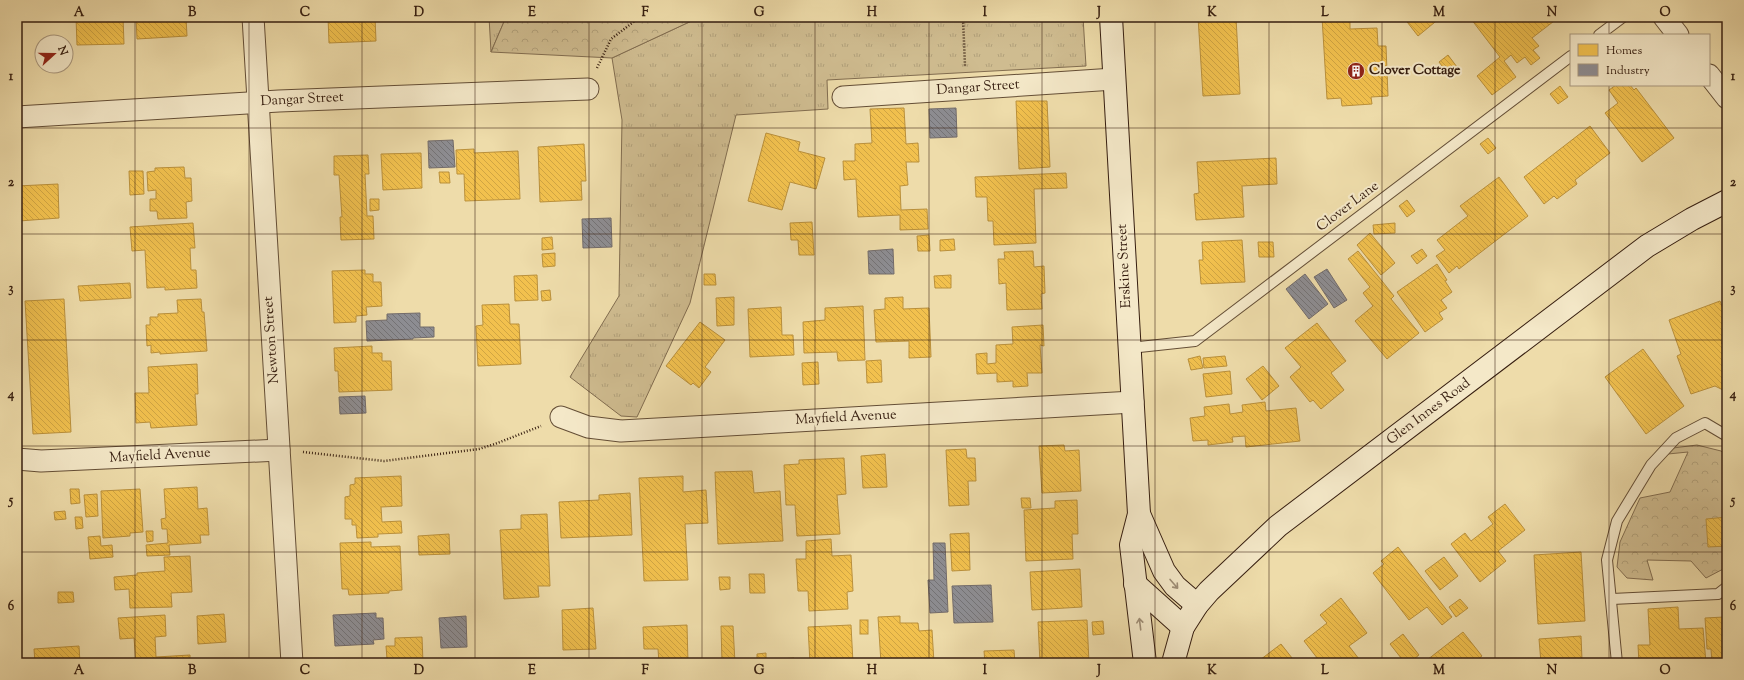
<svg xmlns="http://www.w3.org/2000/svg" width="1744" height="680" font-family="'Sorts Mill Goudy',serif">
  <defs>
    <pattern id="grass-tufts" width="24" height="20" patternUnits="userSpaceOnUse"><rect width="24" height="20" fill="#cfbc90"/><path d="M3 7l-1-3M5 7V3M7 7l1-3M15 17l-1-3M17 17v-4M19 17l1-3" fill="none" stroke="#b2a17b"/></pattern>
    <pattern id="forest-crowns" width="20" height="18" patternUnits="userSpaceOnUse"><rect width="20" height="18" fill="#cfbc90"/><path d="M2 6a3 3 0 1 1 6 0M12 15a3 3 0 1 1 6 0" fill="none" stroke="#b2a17b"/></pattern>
    <pattern id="homes-back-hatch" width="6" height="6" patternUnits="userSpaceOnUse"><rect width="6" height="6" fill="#f2c14e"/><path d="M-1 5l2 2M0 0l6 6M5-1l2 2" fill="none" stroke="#d0a543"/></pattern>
    <pattern id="industry-back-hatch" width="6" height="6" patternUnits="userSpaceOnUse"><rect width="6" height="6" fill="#8d8d92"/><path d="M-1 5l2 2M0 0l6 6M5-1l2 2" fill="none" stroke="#747376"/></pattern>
  </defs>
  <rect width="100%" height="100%" fill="#eedcaa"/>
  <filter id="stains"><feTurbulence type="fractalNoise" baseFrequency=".005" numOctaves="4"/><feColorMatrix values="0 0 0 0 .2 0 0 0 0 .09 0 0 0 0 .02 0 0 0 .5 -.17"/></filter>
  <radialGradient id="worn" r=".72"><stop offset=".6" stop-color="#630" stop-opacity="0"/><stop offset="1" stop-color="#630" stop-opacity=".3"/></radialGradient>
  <g fill="url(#grass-tufts)" stroke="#826d50">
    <polygon points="489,17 506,17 491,52"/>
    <polygon points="700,17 1083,17 1086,66 827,80 828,109 736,115 690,303 637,417 621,416 570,377 619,296 622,120 612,58"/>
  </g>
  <g fill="url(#forest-crowns)" stroke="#826d50">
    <polygon points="506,17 700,17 612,58 491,52"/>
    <polygon points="1697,445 1721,451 1727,457 1727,567 1706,578 1691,561 1647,560 1653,580 1627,578 1617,567 1620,542 1640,498 1670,492 1688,452 1668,454 1673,448"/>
  </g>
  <g fill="url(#homes-back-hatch)" stroke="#ba903b">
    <polygon points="76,17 123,17 124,44 77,45"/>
    <polygon points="136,17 186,17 187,36 137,39"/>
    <polygon points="328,17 375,17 376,41 329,43"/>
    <polygon points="1198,17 1236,17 1240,94 1203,96"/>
    <polygon points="1322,17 1350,17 1350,29 1377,28 1378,46 1386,46 1388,96 1371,97 1372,104 1342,106 1341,98 1327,99"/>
    <polygon points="1405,17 1439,17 1440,18 1418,36 1404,18"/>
    <polygon points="1473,17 1557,17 1558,18 1532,38 1539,46 1533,50 1540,58 1531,65 1525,57 1517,63 1511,55 1504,61 1516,77 1492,95 1477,76 1500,57 1471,19"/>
    <polygon points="1448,55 1460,71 1451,78 1439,62"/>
    <polygon points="1616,85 1630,85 1634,90 1636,88 1674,138 1642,162 1605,113 1618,103 1609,90"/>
    <polygon points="1560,86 1568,97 1558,104 1550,94"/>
    <polygon points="1016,101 1047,101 1050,167 1019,169"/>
    <polygon points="904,108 906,144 918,143 919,162 906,162 908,185 900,186 901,210 927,209 928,229 900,230 900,215 858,217 856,179 844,180 843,161 855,161 855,144 872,143 870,109"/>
    <polygon points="1590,126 1610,153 1575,180 1577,184 1557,199 1554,196 1544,204 1524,177"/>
    <polygon points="766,133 800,142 798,151 825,158 816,189 790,182 782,210 748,201"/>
    <polygon points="1488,138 1496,148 1488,154 1480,144"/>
    <polygon points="584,144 586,181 581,181 582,200 540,202 538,147"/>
    <polygon points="474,149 474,153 518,151 520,199 465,201 464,174 457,174 456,150"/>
    <polygon points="421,153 422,188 383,190 381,154"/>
    <polygon points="368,155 369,174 365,174 367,216 373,216 374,239 341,240 340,217 342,217 339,175 334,175 334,156"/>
    <polygon points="1276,158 1277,184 1242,186 1244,217 1196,220 1194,194 1199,193 1197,162"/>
    <polygon points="184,167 185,178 191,178 192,201 186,202 187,218 158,219 157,211 150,211 150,199 156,199 156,190 148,191 147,172 155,171 155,168"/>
    <polygon points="129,171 143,171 144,194 130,195"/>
    <polygon points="439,172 449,172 450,183 440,183"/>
    <polygon points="1066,173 1067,188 1034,189 1036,243 994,245 993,221 988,221 987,197 976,197 975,177"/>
    <polygon points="1499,177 1528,216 1459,269 1457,266 1449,273 1436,256 1445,250 1437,240 1468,216 1460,206"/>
    <polygon points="58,184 59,218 19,221 21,257 17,257 17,186"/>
    <polygon points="370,199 379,199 379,210 370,211"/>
    <polygon points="1407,200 1415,211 1407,217 1399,206"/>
    <polygon points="812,222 814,255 799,255 798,240 791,240 790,223"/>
    <polygon points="193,223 195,248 190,248 191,270 196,270 197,288 165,290 165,287 147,288 145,250 132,251 130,227"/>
    <polygon points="1395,223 1395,233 1374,234 1373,225"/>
    <polygon points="1370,233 1395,263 1381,275 1357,245"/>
    <polygon points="929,235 930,251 918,251 917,236"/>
    <polygon points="552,237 553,249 542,250 542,238"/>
    <polygon points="954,239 955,250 940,251 940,240"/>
    <polygon points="1242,240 1245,282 1201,284 1199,260 1203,260 1202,242"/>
    <polygon points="1258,242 1273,242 1274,257 1259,257"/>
    <polygon points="1422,249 1427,256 1417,264 1411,256"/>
    <polygon points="1033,251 1034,267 1044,266 1045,293 1041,294 1042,309 1007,310 1006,283 999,284 998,259 1005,259 1004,252"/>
    <polygon points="1358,251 1394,296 1391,299 1419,333 1387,359 1355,321 1373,306 1363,293 1370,287 1348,259"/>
    <polygon points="555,253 555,266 543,267 542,254"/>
    <polygon points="1437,264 1447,280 1445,281 1452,292 1441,300 1447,308 1439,313 1443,319 1425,332 1397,292"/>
    <polygon points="365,270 365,274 373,274 373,282 381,282 382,306 366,307 367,315 356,316 356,322 334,323 332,271"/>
    <polygon points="704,274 715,274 716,285 704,285"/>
    <polygon points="537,275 538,300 515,301 514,276"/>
    <polygon points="951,275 951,288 935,288 934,276"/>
    <polygon points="130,283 131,298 80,301 78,286"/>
    <polygon points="550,290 551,300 542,301 541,291"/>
    <polygon points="734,297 734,325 717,326 716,298"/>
    <polygon points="903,297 903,309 929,308 931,357 909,358 909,341 876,342 874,310 885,309 885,298"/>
    <polygon points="64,299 71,432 33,434 25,301"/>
    <polygon points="201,299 202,312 204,312 207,351 160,354 160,352 151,353 151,345 147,346 146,325 150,325 150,317 158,317 158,314 178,313 177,300"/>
    <polygon points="1720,301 1727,319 1727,341 1721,343 1727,346 1727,388 1725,391 1715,386 1691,394 1677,356 1681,354 1669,320"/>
    <polygon points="509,304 510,324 519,324 521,364 478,366 476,326 483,325 482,305"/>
    <polygon points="863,306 865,360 838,361 837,352 804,353 803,322 825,320 825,308"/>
    <polygon points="781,307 782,335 793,335 794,355 750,357 748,309"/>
    <polygon points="700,322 725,340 705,367 711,372 699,388 693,383 691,385 666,366"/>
    <polygon points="1317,323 1346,361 1331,373 1344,390 1321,409 1313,400 1310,402 1290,377 1301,367 1285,348"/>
    <polygon points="1043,325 1044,346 1040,345 1042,373 1027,373 1028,386 1013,387 1013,381 997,382 997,373 977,374 976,354 987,353 987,364 996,363 996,345 1013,344 1012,327"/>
    <polygon points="372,346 372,353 382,353 382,361 391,361 392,390 339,392 338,371 335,371 334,348"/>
    <polygon points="1643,349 1684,406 1646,434 1605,377"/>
    <polygon points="1200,356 1203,368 1191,370 1188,359"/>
    <polygon points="1225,356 1227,366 1204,368 1203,358"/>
    <polygon points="881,360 882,382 867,383 866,361"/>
    <polygon points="818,362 819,384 803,385 802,363"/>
    <polygon points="197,364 198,394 195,394 197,425 151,428 150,422 136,423 135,393 149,393 148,367"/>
    <polygon points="1263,366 1279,386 1262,400 1246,379"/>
    <polygon points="1230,371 1232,394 1206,397 1203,374"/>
    <polygon points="1265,402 1266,411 1296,408 1300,441 1246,447 1245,436 1232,437 1233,442 1208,445 1208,440 1193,441 1190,418 1205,416 1204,407 1229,404 1230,414 1243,412 1242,405"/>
    <polygon points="1064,445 1065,451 1079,450 1081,491 1042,493 1039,446"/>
    <polygon points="966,449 967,458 975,458 976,481 968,481 969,505 949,506 946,450"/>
    <polygon points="885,454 887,487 863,488 861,456"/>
    <polygon points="844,458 846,494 837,495 840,534 797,536 795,505 786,505 784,465 799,464 799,460"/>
    <polygon points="752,471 754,493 780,491 783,541 718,544 715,472"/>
    <polygon points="401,476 402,506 381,507 382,522 401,521 402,533 378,534 378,537 357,538 356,525 352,525 352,519 345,519 345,497 350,496 350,485 355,484 355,478"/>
    <polygon points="683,476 683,492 706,490 708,523 685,524 688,580 644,581 639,478"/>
    <polygon points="197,487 198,509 207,508 209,535 200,535 201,543 169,545 170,555 147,556 146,545 168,543 167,529 162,529 161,519 166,518 164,489"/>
    <polygon points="70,489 79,489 80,503 71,504"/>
    <polygon points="140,489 143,532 130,533 130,536 103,538 101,491"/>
    <polygon points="630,493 632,535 561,538 559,502 599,500 599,495"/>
    <polygon points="97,494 98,516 86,517 84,495"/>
    <polygon points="1021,498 1030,498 1031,508 1022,508"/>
    <polygon points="1077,500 1078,534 1072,534 1073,559 1026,561 1024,510 1055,508 1055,501"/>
    <polygon points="1505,504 1525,530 1498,551 1506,561 1480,582 1451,544 1465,533 1471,541 1493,524 1488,517"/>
    <polygon points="65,511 66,519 55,520 54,512"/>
    <polygon points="547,514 550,586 538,586 539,597 504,599 500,530 521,529 521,515"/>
    <polygon points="75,517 82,517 83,528 76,529"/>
    <polygon points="1727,517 1727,546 1708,547 1706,519"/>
    <polygon points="146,531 153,531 153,541 147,542"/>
    <polygon points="969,533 970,570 952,571 950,534"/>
    <polygon points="449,534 450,554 419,555 418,536"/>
    <polygon points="100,536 101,546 112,545 113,557 90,559 88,537"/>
    <polygon points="831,539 832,556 851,555 853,591 847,592 848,609 809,611 808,591 798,591 796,559 806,559 806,541"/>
    <polygon points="371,542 371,547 400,546 402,590 389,591 389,593 349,595 348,589 342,589 340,543"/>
    <polygon points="1398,547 1452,617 1442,625 1427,607 1409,620 1373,573 1384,564 1381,561"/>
    <polygon points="1581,552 1585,621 1538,624 1534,555"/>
    <polygon points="190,556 192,592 171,593 172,607 130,608 129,589 115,590 114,577 137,575 137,573 165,571 164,557"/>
    <polygon points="1444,557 1458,576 1440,590 1425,571"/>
    <polygon points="1080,569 1082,607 1032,610 1030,572"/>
    <polygon points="749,574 764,574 765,593 750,593"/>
    <polygon points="719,577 730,577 730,589 720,590"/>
    <polygon points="58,592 73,592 74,602 58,603"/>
    <polygon points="1341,598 1367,633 1349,646 1359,659 1354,663 1336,663 1335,661 1333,663 1321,663 1304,641 1327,623 1320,615"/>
    <polygon points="1460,599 1468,608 1456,617 1449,607"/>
    <polygon points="1678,607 1679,629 1703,628 1706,663 1639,663 1638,645 1650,645 1648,609"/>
    <polygon points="593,608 596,649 563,650 562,610"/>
    <polygon points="1723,608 1727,608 1727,663 1712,663 1711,649 1707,649 1705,618 1724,617"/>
    <polygon points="224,614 226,642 198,644 197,616"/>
    <polygon points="165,615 166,636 155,637 156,657 190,655 190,663 136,663 134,638 120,639 118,618"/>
    <polygon points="900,616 900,623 918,623 919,631 932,630 934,663 881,663 878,617"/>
    <rect x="860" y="620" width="8" height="14"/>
    <polygon points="1087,620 1089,663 1040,663 1038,622"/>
    <polygon points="1103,621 1104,634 1093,635 1092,622"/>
    <polygon points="687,625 688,663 659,663 658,649 644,649 643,627"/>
    <polygon points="851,625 853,663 810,663 808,627"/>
    <polygon points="721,626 733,626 735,663 722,663"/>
    <polygon points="1463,632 1482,656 1473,663 1429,663 1427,660"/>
    <polygon points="1403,634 1419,655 1409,663 1405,663 1390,644"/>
    <polygon points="1581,636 1582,660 1594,659 1594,663 1541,663 1539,639"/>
    <polygon points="422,637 423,663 382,663 382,659 387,659 386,646 395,646 395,638"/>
    <polygon points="1281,644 1296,663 1256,663"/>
    <polygon points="79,646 80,663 35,663 34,649"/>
    <polygon points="1014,650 1015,663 985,663 984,651"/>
    <polygon points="766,653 766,660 794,658 794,663 754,663 754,660 757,660 757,654"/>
  </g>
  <g fill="url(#industry-back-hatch)" stroke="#736c6b">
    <polygon points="956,108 957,137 930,138 929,109"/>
    <polygon points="453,140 455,167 429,168 428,141"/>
    <polygon points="611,218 612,247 583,248 582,219"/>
    <polygon points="893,249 894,274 869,274 868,251"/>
    <polygon points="1327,269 1347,300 1334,308 1314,277"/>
    <polygon points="1305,274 1328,304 1309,319 1286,289"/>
    <polygon points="420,313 420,327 434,327 434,337 413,338 413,339 367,341 366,321 387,320 387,314"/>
    <polygon points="365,396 366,413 340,414 339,397"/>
    <polygon points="933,543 945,543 948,612 930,613 928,580 934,580"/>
    <polygon points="991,585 993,622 954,623 952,586"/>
    <polygon points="376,613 376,618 383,618 384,639 373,640 374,644 335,646 333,615"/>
    <polygon points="466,616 467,647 441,648 439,618"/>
  </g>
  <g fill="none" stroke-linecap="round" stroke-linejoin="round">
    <defs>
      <g id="lane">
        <polyline points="1599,35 1623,17"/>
        <polyline points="1130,348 1195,341 1571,56"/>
        <polyline points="1612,599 1718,594 1727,587"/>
        <polyline points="1617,663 1607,560 1617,521 1651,465 1676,438 1705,423 1727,436"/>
      </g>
      <g id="street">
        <polyline points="253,17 292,663"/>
        <polyline points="1664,17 1678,35"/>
        <polyline points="1709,75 1727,98"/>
        <polyline points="843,97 1114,79"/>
        <polyline points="17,117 279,101 588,89"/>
        <polyline points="561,417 588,427 621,431 1133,402"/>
        <polyline points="17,459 41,461 279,450"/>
      </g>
      <g id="secondary">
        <polyline points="1111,17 1139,514 1131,545 1145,663"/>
        <polyline points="1139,514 1164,571 1175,586 1197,605"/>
        <polyline points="1135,584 1183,627"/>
        <polyline points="1173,663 1183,627 1197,605 1209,591 1278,526 1647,246 1692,219 1727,201"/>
      </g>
    </defs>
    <use href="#lane" stroke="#644e36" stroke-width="12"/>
    <use href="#street" stroke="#644e36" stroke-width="23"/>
    <use href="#secondary" stroke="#361e10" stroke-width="24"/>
    <g stroke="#361e10" stroke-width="2.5" stroke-dasharray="1 2" stroke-linecap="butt">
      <polyline points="962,17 963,18 965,66"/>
      <polyline points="597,68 611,39 640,17"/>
      <polyline points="303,452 384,461 479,449 495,444 541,426"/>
    </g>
    <use href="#lane" stroke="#f4e8c8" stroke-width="10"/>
    <use href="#street" stroke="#f4e8c8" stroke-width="21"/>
    <use href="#secondary" stroke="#f4e8c8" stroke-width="22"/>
  </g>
  <defs><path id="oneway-shaft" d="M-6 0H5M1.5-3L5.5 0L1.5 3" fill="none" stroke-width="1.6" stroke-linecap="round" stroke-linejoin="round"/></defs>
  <g stroke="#9e8d75">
    <use href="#oneway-shaft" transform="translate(1174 584) rotate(49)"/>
    <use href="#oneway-shaft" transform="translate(1140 624) rotate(-97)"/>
  </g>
  <path fill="none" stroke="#361e10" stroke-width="1" stroke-opacity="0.55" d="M135 17V663M249 17V663M362 17V663M475 17V663M589 17V663M702 17V663M815 17V663M929 17V663M1042 17V663M1155 17V663M1269 17V663M1382 17V663M1495 17V663M1609 17V35M1609 85V663M17 128H1727M17 234H1727M17 340H1727M17 446H1727M17 552H1727"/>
  <defs>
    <symbol id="building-disc" viewBox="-11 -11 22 22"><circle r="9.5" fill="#8f2418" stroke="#f4e8c8"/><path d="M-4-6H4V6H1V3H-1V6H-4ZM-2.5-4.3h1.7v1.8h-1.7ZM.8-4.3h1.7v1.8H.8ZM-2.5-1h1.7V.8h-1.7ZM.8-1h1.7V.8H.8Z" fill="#fff"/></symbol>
  </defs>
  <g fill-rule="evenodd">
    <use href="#building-disc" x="1346" y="61" width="20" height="20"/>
  </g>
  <g text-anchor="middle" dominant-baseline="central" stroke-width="4" stroke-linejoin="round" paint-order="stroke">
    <g font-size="14" font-weight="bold" fill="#361e10" stroke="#f4e8c8" text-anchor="start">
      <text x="1369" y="71">Clover Cottage</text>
    </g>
    <g font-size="14" fill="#361e10" stroke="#f4e8c8">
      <text transform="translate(978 88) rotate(-4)">Dangar Street</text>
      <text transform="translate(302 100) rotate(-3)">Dangar Street</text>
      <text transform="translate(1348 207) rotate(-37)">Clover Lane</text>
      <text transform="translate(1125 266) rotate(-93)">Erskine Street</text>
      <text transform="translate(272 340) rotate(-94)">Newton Street</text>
      <text transform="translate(1429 412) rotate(-37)">Glen Innes Road</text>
      <text transform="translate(846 418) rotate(-3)">Mayfield Avenue</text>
      <text transform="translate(160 456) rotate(-3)">Mayfield Avenue</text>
    </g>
  </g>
  <rect width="1744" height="680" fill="none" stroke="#eedcaa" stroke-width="44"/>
  <rect x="1570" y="34" width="140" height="52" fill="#f4e8c8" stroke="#a8977e"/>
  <rect x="1578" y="44" width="20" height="12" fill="#f2c14e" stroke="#a8977e"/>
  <text x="1606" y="54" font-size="12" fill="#361e10">Homes</text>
  <rect x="1578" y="64" width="20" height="12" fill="#8d8d92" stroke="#a8977e"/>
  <text x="1606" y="74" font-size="12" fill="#361e10">Industry</text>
  <g transform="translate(54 54) rotate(69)"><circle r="19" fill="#f4e8c8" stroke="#a8977e"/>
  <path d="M0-3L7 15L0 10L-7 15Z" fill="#8f2418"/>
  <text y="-6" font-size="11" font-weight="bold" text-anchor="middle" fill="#361e10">N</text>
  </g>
  <rect x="22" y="22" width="1700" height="636" fill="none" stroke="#361e10" stroke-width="1.5"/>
  <g font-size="13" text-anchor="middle" font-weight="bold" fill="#361e10">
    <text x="79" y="16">A</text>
    <text x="192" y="16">B</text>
    <text x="305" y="16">C</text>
    <text x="419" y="16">D</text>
    <text x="532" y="16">E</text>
    <text x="645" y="16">F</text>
    <text x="759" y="16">G</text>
    <text x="872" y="16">H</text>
    <text x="985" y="16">I</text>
    <text x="1099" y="16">J</text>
    <text x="1212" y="16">K</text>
    <text x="1325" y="16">L</text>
    <text x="1439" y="16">M</text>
    <text x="1552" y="16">N</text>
    <text x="1665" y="16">O</text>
    <text x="11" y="80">1</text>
    <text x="1733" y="80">1</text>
    <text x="11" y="186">2</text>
    <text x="1733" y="186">2</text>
    <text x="11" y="292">3</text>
    <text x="1733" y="292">3</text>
    <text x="11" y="398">4</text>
    <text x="1733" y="398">4</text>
    <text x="11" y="504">5</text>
    <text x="1733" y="504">5</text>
    <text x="11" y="610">6</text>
    <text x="1733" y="610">6</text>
    <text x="79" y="674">A</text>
    <text x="192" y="674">B</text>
    <text x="305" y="674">C</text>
    <text x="419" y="674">D</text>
    <text x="532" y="674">E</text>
    <text x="645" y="674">F</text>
    <text x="759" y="674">G</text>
    <text x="872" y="674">H</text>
    <text x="985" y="674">I</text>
    <text x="1099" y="674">J</text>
    <text x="1212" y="674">K</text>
    <text x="1325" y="674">L</text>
    <text x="1439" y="674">M</text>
    <text x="1552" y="674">N</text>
    <text x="1665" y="674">O</text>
  </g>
  <rect width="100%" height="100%" filter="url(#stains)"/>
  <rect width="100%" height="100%" fill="url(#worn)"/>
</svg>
